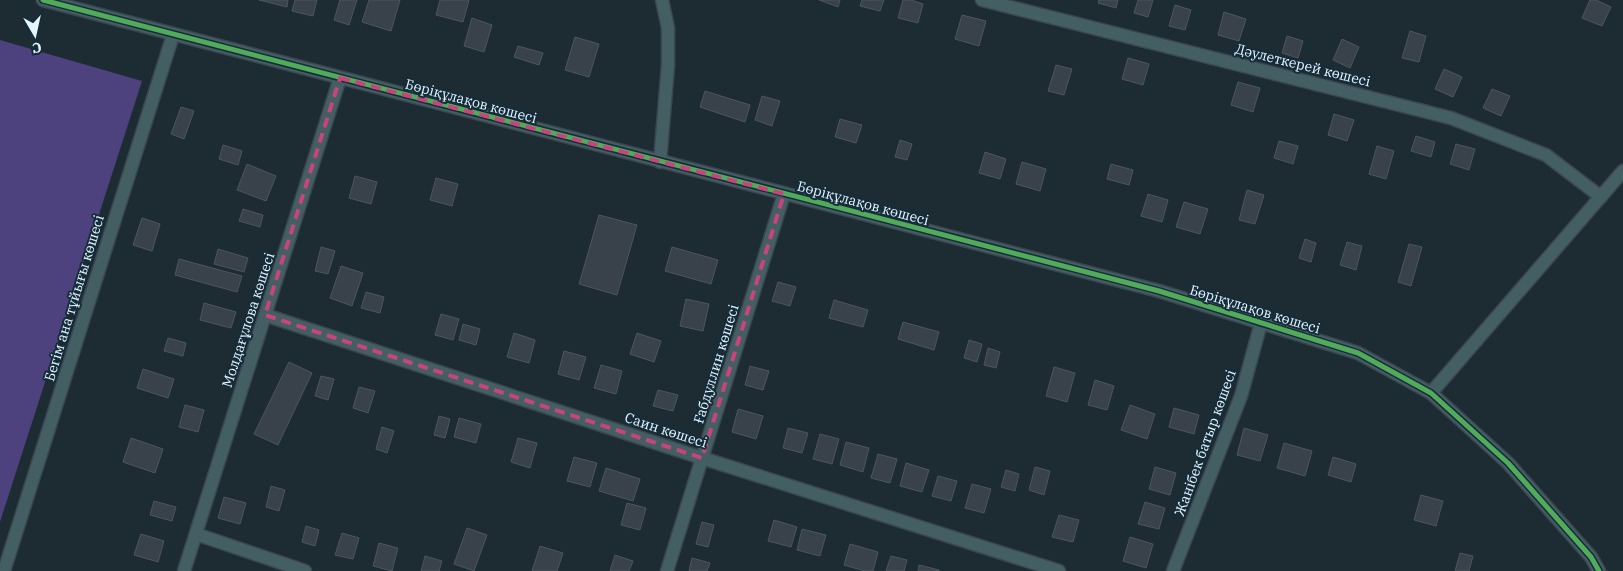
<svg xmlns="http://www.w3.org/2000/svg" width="1623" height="571" font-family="'IBM Plex Serif',serif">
  <rect width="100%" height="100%" fill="#1d2b33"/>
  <polygon fill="#4d417e" points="0,40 142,81 0,522"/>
  <g fill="#39414a" stroke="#4d565e">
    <polygon points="259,0 288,0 287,7"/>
    <polygon points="295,0 317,0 313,16 292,11"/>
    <polygon points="340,0 357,0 349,25 334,20"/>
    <polygon points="369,0 400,0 391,31 362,22"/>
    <polygon points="440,0 469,0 463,22 436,15"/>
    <polygon points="819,0 840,0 838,7"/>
    <polygon points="862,0 884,0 880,11 860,6"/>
    <polygon points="903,0 911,0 923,4 918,23 898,18"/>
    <polygon points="1099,0 1118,0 1116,8 1098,3"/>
    <polygon points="1138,0 1153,0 1148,17 1134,13"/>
    <polygon points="1590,0 1596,0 1611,7 1602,26 1582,18"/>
    <polygon points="1175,5 1191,10 1185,30 1169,26"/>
    <polygon points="1224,12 1246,19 1239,41 1218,35"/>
    <polygon points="962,15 986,21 979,46 955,39"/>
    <polygon points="472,18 492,25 484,52 464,46"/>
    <polygon points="1410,31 1426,36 1419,62 1402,58"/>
    <polygon points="1287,36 1303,41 1298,58 1282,53"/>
    <polygon points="575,37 599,44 589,77 565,70"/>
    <polygon points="1342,39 1359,47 1350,68 1333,60"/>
    <polygon points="518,46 543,53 539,65 514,57"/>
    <polygon points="1128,58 1149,64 1143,85 1122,79"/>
    <polygon points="1056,65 1072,69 1064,95 1048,91"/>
    <polygon points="1444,69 1462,77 1453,97 1435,89"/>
    <polygon points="1238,82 1260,88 1253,112 1231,105"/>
    <polygon points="1492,89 1510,96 1501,116 1483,108"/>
    <polygon points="705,91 750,105 745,122 700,107"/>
    <polygon points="762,96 780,101 772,126 755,120"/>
    <polygon points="181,107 194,111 184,139 171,134"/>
    <polygon points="1334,114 1354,120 1347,141 1328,135"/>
    <polygon points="840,119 862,125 856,143 835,137"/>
    <polygon points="1416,136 1435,142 1431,157 1411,151"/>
    <polygon points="900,140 912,144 907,160 895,157"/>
    <polygon points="1279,141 1298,146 1293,164 1274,158"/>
    <polygon points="1456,144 1475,149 1469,170 1450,164"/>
    <polygon points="223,145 242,151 238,165 219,159"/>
    <polygon points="1377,146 1394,151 1386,179 1369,174"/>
    <polygon points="985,152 1006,159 1000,179 979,173"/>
    <polygon points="1022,162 1046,169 1040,191 1016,184"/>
    <polygon points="247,164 276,176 266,201 237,190"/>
    <polygon points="1111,164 1133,170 1129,185 1107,179"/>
    <polygon points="355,176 377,182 371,204 349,198"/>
    <polygon points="436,178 458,184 452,206 430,200"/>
    <polygon points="1247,190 1264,195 1255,224 1239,220"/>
    <polygon points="1148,194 1168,200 1162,222 1141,216"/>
    <polygon points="1184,202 1208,209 1200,234 1176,227"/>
    <polygon points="243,209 263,215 260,227 239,221"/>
    <polygon points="599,215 637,225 617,295 579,284"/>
    <polygon points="142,218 160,224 152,251 133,245"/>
    <polygon points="1305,239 1316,243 1311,262 1299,258"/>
    <polygon points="1347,242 1362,246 1356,270 1340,265"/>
    <polygon points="1409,244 1422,247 1411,286 1398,282"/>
    <polygon points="321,247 335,251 328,274 315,271"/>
    <polygon points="672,247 718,260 711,284 665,271"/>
    <polygon points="218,249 248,258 244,272 214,264"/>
    <polygon points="179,259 242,276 237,292 175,275"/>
    <polygon points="341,266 363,273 352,306 330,298"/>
    <polygon points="778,282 796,287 790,306 772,301"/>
    <polygon points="366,292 384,297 380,313 361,308"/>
    <polygon points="686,299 709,304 703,331 680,326"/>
    <polygon points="834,300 868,310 863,327 829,318"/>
    <polygon points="204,303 236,312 231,328 200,320"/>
    <polygon points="441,314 459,319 453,340 435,335"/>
    <polygon points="903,322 939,332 934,350 898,339"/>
    <polygon points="463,324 480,329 476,345 459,340"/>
    <polygon points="514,333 535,340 529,363 507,357"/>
    <polygon points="637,333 661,341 654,362 630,354"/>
    <polygon points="168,338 186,343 183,356 164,351"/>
    <polygon points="969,340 982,344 977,362 964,358"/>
    <polygon points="988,348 1000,352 996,368 984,365"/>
    <polygon points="564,351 586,357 579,380 558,374"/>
    <polygon points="289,362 312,373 278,445 254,434"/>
    <polygon points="601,365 622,371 616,394 594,388"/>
    <polygon points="750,366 769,371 763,390 745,385"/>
    <polygon points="1054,367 1075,373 1067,402 1046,396"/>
    <polygon points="143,369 174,379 168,398 137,388"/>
    <polygon points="321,376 334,379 328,400 315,396"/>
    <polygon points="1095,380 1114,386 1107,410 1088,405"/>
    <polygon points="359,387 375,391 368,413 353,408"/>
    <polygon points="658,390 678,395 673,411 653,406"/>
    <polygon points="185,405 204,410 198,432 179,427"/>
    <polygon points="1130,405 1155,414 1147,439 1121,430"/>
    <polygon points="1174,408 1199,415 1194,434 1169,427"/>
    <polygon points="738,409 763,416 756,439 732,432"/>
    <polygon points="439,416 450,419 445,438 434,435"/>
    <polygon points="459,418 481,424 476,443 454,437"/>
    <polygon points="382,427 394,431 387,453 376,449"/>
    <polygon points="788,428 808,433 802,453 783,448"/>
    <polygon points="1244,428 1268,435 1260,461 1237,455"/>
    <polygon points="820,434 839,439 832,464 813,459"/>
    <polygon points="131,438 163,449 155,473 123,462"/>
    <polygon points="518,438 537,443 530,468 511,462"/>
    <polygon points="846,442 869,448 863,472 840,465"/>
    <polygon points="1284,443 1312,451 1305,476 1277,468"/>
    <polygon points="878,454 897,459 890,483 871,478"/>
    <polygon points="574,457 597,463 590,487 567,481"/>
    <polygon points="1333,457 1356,464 1351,482 1328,475"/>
    <polygon points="906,463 929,470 922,492 900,486"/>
    <polygon points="1035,467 1050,471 1044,495 1029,490"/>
    <polygon points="1155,467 1176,473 1170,495 1149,489"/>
    <polygon points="606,468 640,479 633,501 599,491"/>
    <polygon points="1006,470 1019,474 1015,491 1001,487"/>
    <polygon points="938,476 957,481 951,501 932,496"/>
    <polygon points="972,484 991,489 984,513 965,508"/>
    <polygon points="271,486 285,490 279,511 266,507"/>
    <polygon points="1421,495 1443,501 1436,526 1414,520"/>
    <polygon points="224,497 246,503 240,524 218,518"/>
    <polygon points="154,501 176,507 172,521 150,515"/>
    <polygon points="1145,502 1165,508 1159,529 1138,524"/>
    <polygon points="627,503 646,508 640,530 621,525"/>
    <polygon points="1059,515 1079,520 1073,542 1052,537"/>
    <polygon points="774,520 797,527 791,547 768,541"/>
    <polygon points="702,522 714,525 708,547 696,544"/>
    <polygon points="306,526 319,530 315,546 302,542"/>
    <polygon points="467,528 487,535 474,571 454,564"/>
    <polygon points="802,529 826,535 820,556 797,550"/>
    <polygon points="342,533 359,538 353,559 335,555"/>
    <polygon points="141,534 164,541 158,562 134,555"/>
    <polygon points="1130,537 1153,544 1146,568 1123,561"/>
    <polygon points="379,543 398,548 392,571 373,566"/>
    <polygon points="850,544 878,552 873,571 865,571 844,565"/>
    <polygon points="540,546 563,553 557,571 532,571"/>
    <polygon points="1460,553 1473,556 1469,571 1455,571"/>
    <polygon points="615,555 633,561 629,571 610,571"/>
    <polygon points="425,556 442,561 439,571 421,571"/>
    <polygon points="891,556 907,560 904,571 886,571"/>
    <polygon points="692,558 710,563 707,571 689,571"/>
    <polygon points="919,565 939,570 939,571 918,571"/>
  </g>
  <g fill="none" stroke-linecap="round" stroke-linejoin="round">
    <defs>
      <g id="minor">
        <polyline points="43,0 1159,291 1358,353 1431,393 1508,463 1591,557 1599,571"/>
        <polyline points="982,0 1451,118 1546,155 1601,197"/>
        <polyline points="660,162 668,65 668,28 662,0"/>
        <polyline points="265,315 702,458 1059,571"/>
        <polyline points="1431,393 1623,171"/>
        <polyline points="196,534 305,571"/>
        <polyline points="4,571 173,35"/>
        <polyline points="184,571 340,78"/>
        <polyline points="667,571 784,194"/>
        <polyline points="1173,571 1241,396 1261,323"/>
      </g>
    </defs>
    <use href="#minor" stroke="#3b464e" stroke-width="15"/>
    <use href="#minor" stroke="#435f64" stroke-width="12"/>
    <defs>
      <polyline id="cycleway" points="43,0 1159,291 1358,353 1431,393 1508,463 1591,557 1599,571"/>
    </defs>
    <use href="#cycleway" stroke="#152d3b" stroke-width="8"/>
    <use href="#cycleway" stroke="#51ab58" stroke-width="5"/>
  </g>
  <path fill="none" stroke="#c9447c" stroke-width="4" stroke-dasharray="10 6" stroke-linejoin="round" d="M340 78 784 194 702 458 265 315Z"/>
  <g text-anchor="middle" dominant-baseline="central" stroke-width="4" stroke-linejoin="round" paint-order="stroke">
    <g font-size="14" fill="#e6f5fe" stroke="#152d3b">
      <text transform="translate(1303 65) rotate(14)">Дәулеткерей көшесі</text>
      <text transform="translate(471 101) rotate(15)">Бөріқұлақов көшесі</text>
      <text transform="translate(863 203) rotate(15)">Бөріқұлақов көшесі</text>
      <text transform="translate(74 298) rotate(-73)">Бегім ана тұйығы көшесі</text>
      <text transform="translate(1255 309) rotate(17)">Бөріқұлақов көшесі</text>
      <text transform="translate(248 320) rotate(-72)">Молдағұлова көшесі</text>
      <text transform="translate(716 364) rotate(-73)">Ғабдуллин көшесі</text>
      <text transform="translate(666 430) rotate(18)">Саин көшесі</text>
      <text transform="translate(1205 443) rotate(-70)">Жанібек батыр көшесі</text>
    </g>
  </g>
  <g transform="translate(35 35) rotate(171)" stroke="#152d3b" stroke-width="4" paint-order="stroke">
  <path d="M0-4L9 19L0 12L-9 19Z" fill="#e6f5fe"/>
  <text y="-8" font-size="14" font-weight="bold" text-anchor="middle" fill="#e6f5fe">С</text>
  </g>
</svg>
